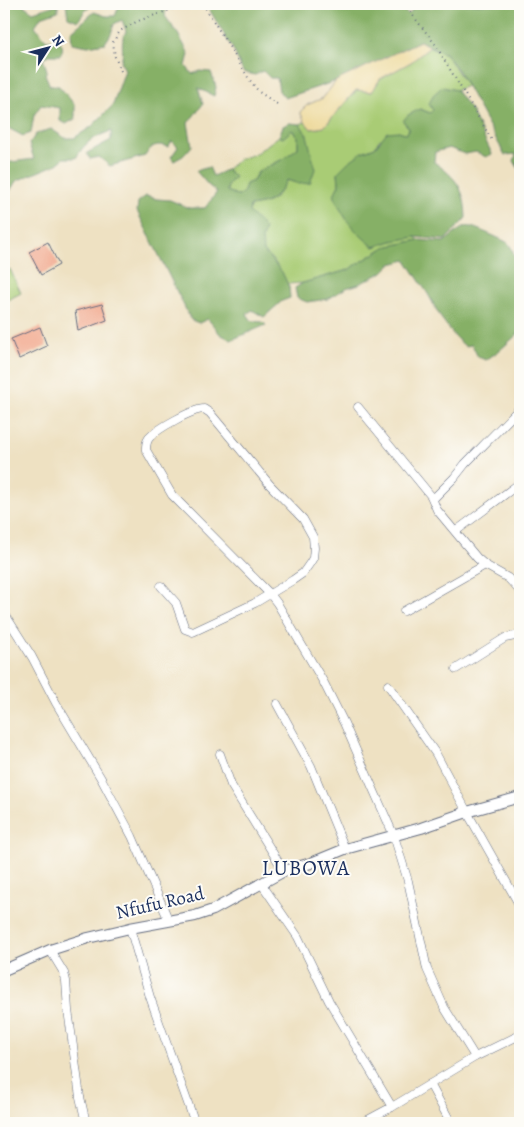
<svg xmlns="http://www.w3.org/2000/svg" width="524" height="1127" font-family="Alegreya,serif">
  <rect width="100%" height="100%" fill="#fdfcf7"/>
  <filter id="ink" filterUnits="userSpaceOnUse"><feTurbulence type="fractalNoise" baseFrequency=".02" numOctaves="2"/><feDisplacementMap in="SourceGraphic" scale="10" xChannelSelector="R" yChannelSelector="G"/><feConvolveMatrix kernelMatrix="1 2 1 2 8 2 1 2 1" color-interpolation-filters="sRGB"/></filter>
  <filter id="wash" filterUnits="userSpaceOnUse"><feTurbulence type="fractalNoise" baseFrequency=".0096" numOctaves="4" result="noise"/><feDisplacementMap in="SourceGraphic" scale="20" xChannelSelector="R" yChannelSelector="G"/><feGaussianBlur stdDeviation="1.12" result="paint"/><feColorMatrix in="noise" values="0 0 0 0 0 0 0 0 0 0 0 0 0 0 0 0 0 1.4 0 .05"/><feComposite in="paint" operator="in"/></filter>
  <g filter="url(#wash)">
    <rect width="100%" height="100%" fill="#eee1c2"/>
    <g fill="#a9cc75" stroke="#627e6a">
      <path d="M430 47 446 54 467 86 456 90 442 87 433 110 430 113 420 109 403 121 409 128 407 134 399 131 379 140 375 147 362 152 338 172 339 184 374 247 392 241 415 237 419 240 385 247 348 270 303 283 287 284 276 264 263 250 249 212 250 206C273 203 276 199 287 180L299 184C307 159 315 149 300 124L305 122 311 129 324 127 357 90 372 92 380 79 411 62Z"/>
      <polygon points="291,130 298,137 298,148 283,159 258,172 253,181 246,184 244,191 239,196 227,191 228,185 234,177 226,170 239,159 255,154 279,136 283,138"/>
      <polygon points="10,269 21,293 4,302 4,272"/>
    </g>
    <g fill="#86b066" stroke="#507062">
      <path d="M4 4H22L33 12 58 4V11L41 17 35 26 46 40H59C63 46 64 49 60 55H49L43 59 47 70 45 74 50 86H59L75 105V119L66 124 60 121V108L41 105 34 115 31 133 23 136 8 128 4 130Z"/>
      <polygon points="66,4 94,4 85,11 78,21 68,17"/>
      <path d="M118 4H169L166 8 165 16 178 34 189 54 186 66 192 74 200 71 211 72 216 87 214 96 198 88 203 104 188 123 192 146 183 156 174 161 171 157 178 147 172 141 168 147C156 143 152 145 145 156L110 166 99 157 90 159 87 153 111 140V131C93 138 86 141 76 158H64L57 164 16 181 4 201V166L11 162 34 159 29 144 36 134 51 129 65 138H74L91 127 113 105 125 70 121 62C125 48 119 44 126 31L122 20 114 24 111 34 105 43 88 46 72 43 71 32 94 12 106 16H115L119 6Z"/>
      <polygon points="206,4 399,4 405,12 409,14 412,11 409,4 520,4 520,171 514,161 516,154 505,155 458,70 446,54 420,41 336,81 285,98 279,91 277,78 270,78 263,71 255,75 243,72 234,51"/>
      <path d="M442 87 456 90 471 110 492 154 486 157 476 152 465 154 449 148 435 152 434 162C457 178 465 189 466 218L445 240 415 237 392 241 374 247C353 230 344 220 334 195L339 184 338 172 347 163 362 152 375 147 387 132 399 131 407 134 409 128 403 121 408 115 420 109 430 113 433 110 429 104 433 95Z"/>
      <path d="M289 123 300 124 307 135 315 169 310 183 299 184 287 180C276 198 272 203 250 206L249 212 265 228 262 239 263 250 282 272 289 287 290 298 282 301 264 317 252 310 247 314 252 321 263 322 266 325 231 340 220 334 208 319 199 323 191 320 137 211 138 202 146 196 157 199 170 200 189 208H205L217 192 209 186 196 171 209 167 213 176 226 170 235 177 228 185 227 191 239 196 244 191 246 184 253 181 258 172 283 159 298 148V137L292 130 283 138 279 136 283 126Z"/>
      <path d="M463 227C465 227 468 226 471 227 474 227 506 241 508 243 514 250 513 258 520 264V332L500 350 486 360 478 357 472 345 465 346 456 338 441 318 428 294 406 260 391 264 383 272 359 284 346 288 328 299 307 302 297 298 295 288 303 283 348 270 385 247 419 240 444 242Z"/>
    </g>
    <polygon fill="#eeda9e" stroke="#84847e" points="420,41 430,47 411,62 380,79 372,92 356,90 324,127 311,129 305,122 300,112 307,105 323,98 336,81"/>
    <g id="blocks">
      <g fill="#f1a68a">
        <polygon points="48,242 59,265 41,275 29,252"/>
        <polygon points="102,304 107,320 78,331 75,311"/>
        <polygon points="40,327 47,346 19,359 11,339"/>
      </g>
    </g>
  </g>
  <g filter="url(#ink)">
    <use href="#blocks" fill-opacity="0" stroke="#656d81" stroke-width="1"/>
    <g fill="none" stroke-linecap="round" stroke-linejoin="round">
      <defs>
        <g id="minor">
          <polyline points="358,407 431,496 437,510 477,558 485,565 508,578 520,591"/>
          <polyline points="433,499 454,478 465,464 520,408"/>
          <polyline points="456,531 520,483"/>
          <path d="M161 586 176 603 185 629 193 632 255 603 293 580 303 573 310 563 313 558 314 548 313 537 303 519 270 485 210 413 204 409C192 409 157 429 149 438 146 442 146 445 146 450L172 495 270 594 277 603 324 683 344 723 394 836 408 881 427 969 444 1007 475 1057 392 1107 362 1123"/>
          <polyline points="404,611 485,565"/>
          <polyline points="4,613 32,657 56,703 102,780 132,836 169,921"/>
          <polyline points="456,669 505,638 520,635"/>
          <polyline points="388,685 436,754 467,812 520,906"/>
          <polyline points="277,704 311,766 345,849"/>
          <polyline points="220,754 231,785 284,871"/>
          <polyline points="261,883 298,937 329,1001 392,1107"/>
          <polyline points="130,928 150,997 195,1123"/>
          <polyline points="50,950 64,973 66,981 68,1010 80,1097 86,1123"/>
          <polyline points="475,1057 520,1035"/>
          <polyline points="430,1084 451,1123"/>
        </g>
        <polyline id="tertiary" points="4,970 50,950 88,938 130,928 195,916 213,910 284,871 311,863 345,849 421,828 467,812 520,797"/>
      </defs>
      <use href="#minor" stroke="#656d81" stroke-width="9"/>
      <use href="#tertiary" stroke="#656d81" stroke-width="12"/>
      <g stroke="#656d81" stroke-width="2" stroke-dasharray="1 4" stroke-linecap="butt">
        <polyline points="203,4 249,79 259,92 277,104"/>
        <polyline points="404,4 435,44 493,142"/>
        <polyline points="121,71 115,57 113,42 120,31 138,21 187,4"/>
      </g>
      <use href="#minor" stroke="#fff" stroke-width="8"/>
      <use href="#tertiary" stroke="#fff" stroke-width="10"/>
    </g>
  </g>
  <g text-anchor="middle" dominant-baseline="central" stroke-width="4" stroke-linejoin="round" paint-order="stroke">
    <g font-size="19" fill="#1b2f5e" stroke="#fdfcf7">
      <text transform="translate(160 903) rotate(-13)">Nfufu Road</text>
    </g>
    <g font-size="21" letter-spacing="1" fill="#1b2f5e" stroke="#fdfcf7">
      <text x="306" y="868">LUBOWA</text>
    </g>
  </g>
  <rect width="524" height="1127" fill="none" stroke="#fdfcf7" stroke-width="20"/>
  <g transform="translate(48 48) rotate(54)" stroke="#fdfcf7" stroke-width="4" paint-order="stroke">
  <path d="M0-4L9 19L0 12L-9 19Z" fill="#1b2f5e"/>
  <text y="-8" font-size="14" font-weight="bold" text-anchor="middle" fill="#1b2f5e">N</text>
  </g>
</svg>
